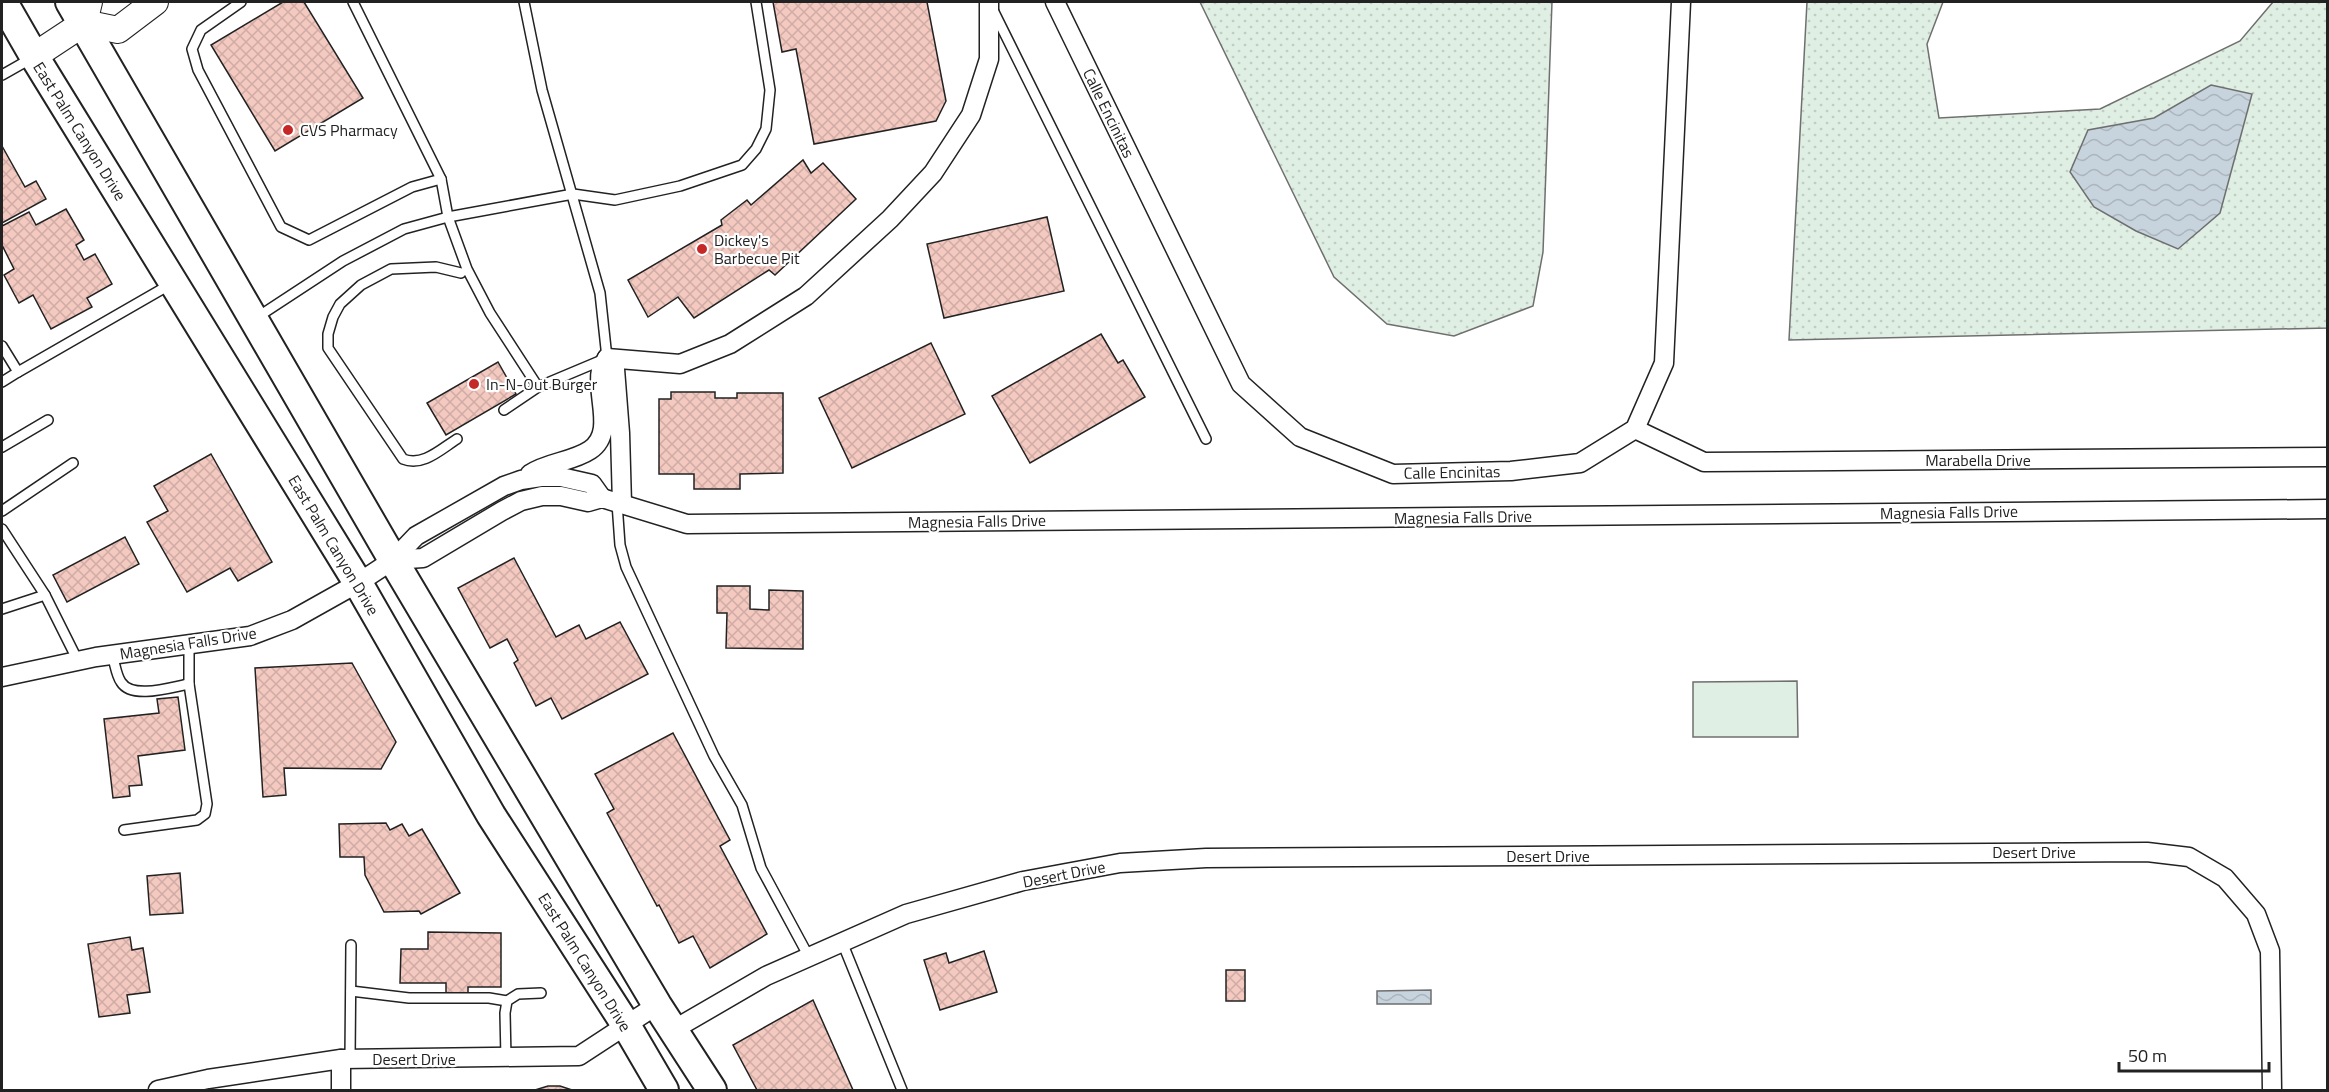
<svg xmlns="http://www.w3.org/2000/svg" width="2329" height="1092" font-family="'Titillium Web',sans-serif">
  <defs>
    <pattern id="grass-dots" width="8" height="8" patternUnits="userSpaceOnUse" patternTransform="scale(1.5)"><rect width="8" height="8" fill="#e0efe3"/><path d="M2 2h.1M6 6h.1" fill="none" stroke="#c0cdc2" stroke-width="1.8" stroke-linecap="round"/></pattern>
    <pattern id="water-waves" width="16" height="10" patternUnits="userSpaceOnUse" patternTransform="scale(1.5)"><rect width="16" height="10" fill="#c7d3dd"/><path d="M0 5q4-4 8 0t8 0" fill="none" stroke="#abb5bd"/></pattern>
    <pattern id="building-cross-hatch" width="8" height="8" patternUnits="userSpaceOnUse" patternTransform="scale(1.5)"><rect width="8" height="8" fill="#f3c9c0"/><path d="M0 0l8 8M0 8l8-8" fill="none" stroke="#d0aca5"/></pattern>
  </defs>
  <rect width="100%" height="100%" fill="#fff"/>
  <g fill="url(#grass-dots)" stroke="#6f6f6f" stroke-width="1.5">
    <polygon points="1200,2 1552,2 1543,252 1533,306 1454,336 1387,324 1334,277"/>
    <polygon points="1807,2 1943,2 1927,44 1939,118 2100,109 2240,41 2273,2 2327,2 2327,328 1789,340"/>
  </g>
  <polygon fill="#e0efe3" stroke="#6f6f6f" stroke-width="1.5" points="1797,681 1798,737 1693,737 1693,682"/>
  <g fill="url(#water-waves)" stroke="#6f6f6f" stroke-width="1.5">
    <polygon points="2211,85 2252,94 2220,213 2178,249 2136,231 2094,207 2070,172 2088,130 2154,118"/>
    <polygon points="1431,990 1431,1004 1377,1004 1377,991"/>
  </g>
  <g fill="url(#building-cross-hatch)" stroke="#222" stroke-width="1.5">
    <polygon points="283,2 304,2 363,98 275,151 211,45"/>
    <polygon points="773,2 927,2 946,101 936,121 814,144 796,49 782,52"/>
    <polygon points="2,146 25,187 36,181 46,199 2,223"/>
    <polygon points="803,160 811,173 823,163 856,199 775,275 769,270 694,318 678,297 648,317 628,280 722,225 721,220 747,200 751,205"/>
    <polygon points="66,209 84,240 76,245 84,260 95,254 112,284 87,298 92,307 51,329 33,295 19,303 4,275 14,269 2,245 2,226 29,212 36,225"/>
    <polygon points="1047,217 1064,291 944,318 927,244"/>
    <polygon points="1101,334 1118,363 1123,360 1145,397 1030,463 992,396"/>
    <polygon points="931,343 965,414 852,468 819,398"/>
    <polygon points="498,362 516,394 446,435 427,403"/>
    <polygon points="671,392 715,392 715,398 737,398 737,393 783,393 783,473 740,474 740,489 694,489 694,474 659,474 659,399 671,399"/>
    <polygon points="211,454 272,562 238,581 230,568 187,592 147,522 168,511 154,486"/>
    <polygon points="125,537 139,564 67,602 53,575"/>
    <polygon points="514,558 556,637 579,625 586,639 620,622 648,674 562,719 551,698 536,706 514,663 518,660 507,639 490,648 458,588"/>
    <polygon points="717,586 750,586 750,609 769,610 769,590 803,591 803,649 726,648 727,613 717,613"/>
    <polygon points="352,663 396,742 381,769 284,768 286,795 263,797 255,668"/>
    <polygon points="178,697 185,750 138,756 142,785 129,786 130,796 113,798 104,719 159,713 157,699"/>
    <polygon points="673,733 730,840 720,846 767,934 710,968 693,936 679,943 659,905 657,906 607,813 614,809 595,774"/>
    <polygon points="386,823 390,830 402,824 409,836 422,829 460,893 421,914 419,911 384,912 365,875 364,857 340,857 339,824"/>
    <polygon points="180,873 183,913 150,915 147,876"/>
    <polygon points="428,932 501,933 501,987 468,987 468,993 446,993 446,983 400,983 401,949 428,949"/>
    <polygon points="130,937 132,950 143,948 150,992 127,995 130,1013 99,1017 88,944"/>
    <polygon points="984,951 997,992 940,1010 924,960 946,953 949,963"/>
    <rect x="1226" y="970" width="19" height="31"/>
    <polygon points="813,1000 853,1090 757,1090 733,1045"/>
    <polygon points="548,1086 560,1086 572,1090 535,1090"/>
  </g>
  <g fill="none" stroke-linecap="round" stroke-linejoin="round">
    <defs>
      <g id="service">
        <polyline points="241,2 201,30 192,49 198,70 281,227 309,240 412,187 441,179"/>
        <polyline points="353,2 441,179 448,217 467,269 490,313 538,387 607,358 600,293 542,90 524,2"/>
        <polyline points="993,10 1206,439"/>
        <polyline points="2,75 32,58"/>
        <polyline points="256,318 343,261 404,229 448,217 573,194 615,200 680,186 742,165 756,149 766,129 770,90 756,2"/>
        <polyline points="2,346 18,372 171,284"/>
        <polyline points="2,382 18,372"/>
        <polyline points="504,410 538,387"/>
        <path d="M457 439C441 449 423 467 403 459L328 348V334L333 317 340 304 361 285 391 269 436 267 461 273"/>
        <polyline points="2,447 48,420"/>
        <polyline points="617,503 620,545 626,567 714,756 742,805 761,868 809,957"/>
        <polyline points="2,511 73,463"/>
        <polyline points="2,529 45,595"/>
        <polyline points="2,609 45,595 78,661"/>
        <path d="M112 655C115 663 116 675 121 682 132 700 172 687 189 684"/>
        <polyline points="124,830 197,820 205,814 207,804 189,684 189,645"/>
        <polyline points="842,942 902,1090"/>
        <polyline points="351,991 409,998 489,998 507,1001"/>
        <polyline points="506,1058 505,1013 507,1001 518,994 541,993"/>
        <polyline points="350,1059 351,945"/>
      </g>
      <g id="minor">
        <polyline points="1055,2 1241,384 1300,437 1393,474 1511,471 1580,463 1635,429 1664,363 1681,2"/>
        <polyline points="607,358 680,364 730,344 806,296 890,219 933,173 971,115 989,59 989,2"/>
        <polyline points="607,358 615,369 620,433 622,504"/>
        <polyline points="1635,429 1704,462 2328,457"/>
        <path d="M530 474C548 462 572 462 590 450 616 433 595 394 601 370 602 366 605 362 607 358"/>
        <polyline points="393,560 423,558 502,511 521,501 542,496 561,496 588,502 602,498 687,524 2328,509"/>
        <polyline points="2,677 96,657 250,636 292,620 358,583 393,560 416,536 504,486 521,480 541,477 561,477 592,484 602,498"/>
        <polyline points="673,1030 766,976 906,914 1023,881 1120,863 1206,858 2147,852 2189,857 2225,878 2256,914 2270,951 2272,1090"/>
        <polyline points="158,1090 208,1079 341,1059 579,1056 657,1005"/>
        <polyline points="341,1090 341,1059"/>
      </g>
      <g id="secondary">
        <polyline points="84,23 118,30 155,2"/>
        <polyline points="34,56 84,23 89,2"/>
      </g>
      <g id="primary">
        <polyline points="3,2 34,56 358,583 491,815 626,1025 664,1090"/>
        <polyline points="70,2 393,560 657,1005 712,1090"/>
      </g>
    </defs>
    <use href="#service" stroke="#222" stroke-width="12"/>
    <use href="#minor" stroke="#222" stroke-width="21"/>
    <use href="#secondary" stroke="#222" stroke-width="28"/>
    <use href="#primary" stroke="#222" stroke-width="32"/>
    <use href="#service" stroke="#fff" stroke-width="9"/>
    <use href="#minor" stroke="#fff" stroke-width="18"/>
    <use href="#secondary" stroke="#fff" stroke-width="26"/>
    <use href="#primary" stroke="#fff" stroke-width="28"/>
  </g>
  <g fill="#c62828" stroke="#fff" stroke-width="2">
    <circle cx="288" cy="130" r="6"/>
    <circle cx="702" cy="249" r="6"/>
    <circle cx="474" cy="384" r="6"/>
  </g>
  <g text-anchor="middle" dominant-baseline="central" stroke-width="4.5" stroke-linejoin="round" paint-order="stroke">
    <g font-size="16" fill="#222" stroke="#fff">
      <text transform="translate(1109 113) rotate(64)">Calle Encinitas</text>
      <text transform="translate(80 131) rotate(58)">East Palm Canyon Drive</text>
      <text x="1978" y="460">Marabella Drive</text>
      <text transform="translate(1452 472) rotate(-1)">Calle Encinitas</text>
      <text transform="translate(1949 512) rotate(-1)">Magnesia Falls Drive</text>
      <text transform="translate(1463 517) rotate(-1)">Magnesia Falls Drive</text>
      <text transform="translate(977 521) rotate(-1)">Magnesia Falls Drive</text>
      <text transform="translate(334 545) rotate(59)">East Palm Canyon Drive</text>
      <text transform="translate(188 643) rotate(-9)">Magnesia Falls Drive</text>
      <text x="2034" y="852">Desert Drive</text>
      <text x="1548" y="856">Desert Drive</text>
      <text transform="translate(1064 874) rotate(-11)">Desert Drive</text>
      <text transform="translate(585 962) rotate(58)">East Palm Canyon Drive</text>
      <text x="414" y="1059">Desert Drive</text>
    </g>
    <g font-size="16" fill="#222" stroke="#fff" text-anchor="start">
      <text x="300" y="130">CVS Pharmacy</text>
      <text x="714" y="240">Dickey's<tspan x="714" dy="18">Barbecue Pit</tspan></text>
      <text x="486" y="384">In-N-Out Burger</text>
    </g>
  </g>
  <rect width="2329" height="1092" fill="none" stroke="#222222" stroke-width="6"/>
  <path d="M2119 1062v9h150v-9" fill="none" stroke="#222222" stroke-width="3"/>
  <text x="2128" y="1062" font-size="18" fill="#222222" stroke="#ffffff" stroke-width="4.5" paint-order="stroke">50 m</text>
</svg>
